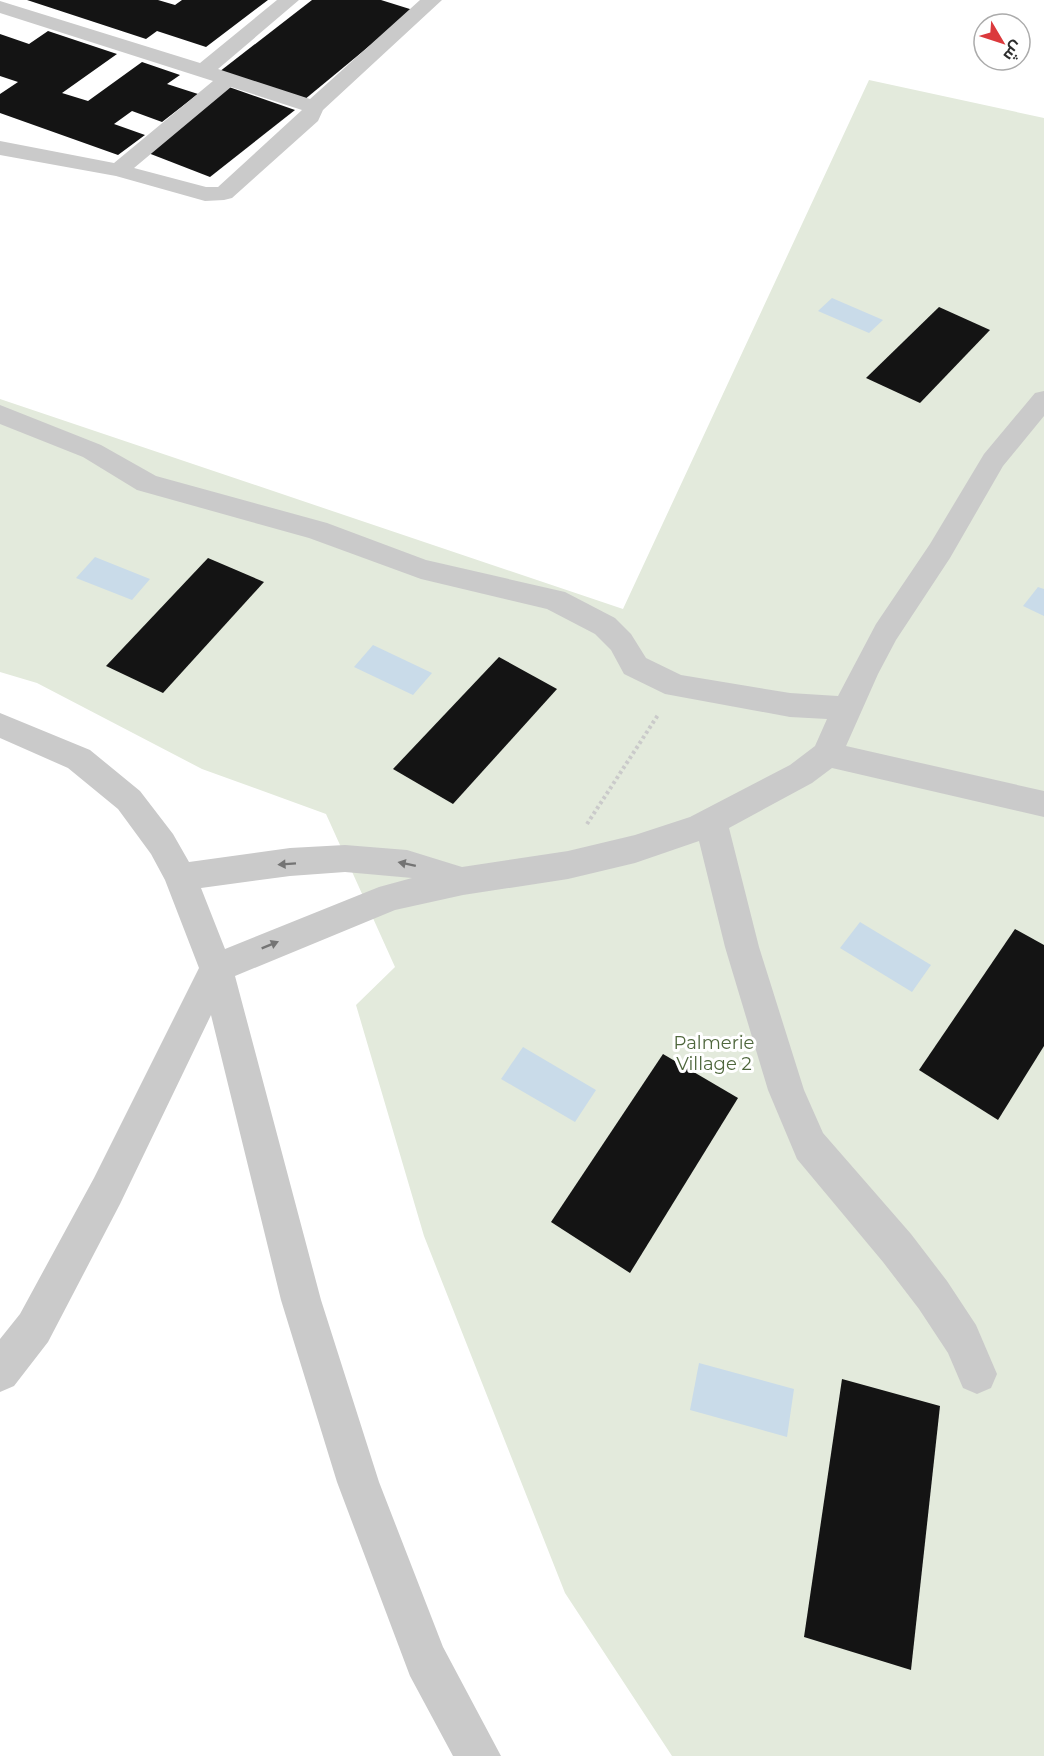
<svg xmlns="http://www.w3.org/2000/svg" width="1044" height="1756" font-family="Montserrat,Cairo,sans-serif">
  <rect width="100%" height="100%" fill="#fff"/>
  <polygon fill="#e3eadc" points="869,80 1044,118 1044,1756 672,1756 565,1593 424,1236 356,1005 395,967 326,814 202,769 37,683 0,672 0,399 623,609"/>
  <g fill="#c9dbe9">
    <polygon points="832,298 883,320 869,333 818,311"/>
    <polygon points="95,557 150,579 132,600 76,578"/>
    <polygon points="1038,587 1044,589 1044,616 1023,606"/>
    <polygon points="373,645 432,673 413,695 354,667"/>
    <polygon points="860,922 931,965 912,992 840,948"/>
    <polygon points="523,1047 596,1090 575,1122 501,1079"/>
    <polygon points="699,1363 794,1389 787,1437 690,1410"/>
  </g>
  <g fill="#141414">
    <polygon points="27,0 158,0 175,5 182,0 268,0 206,47 157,31 146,39"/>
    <polygon points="312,0 381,0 413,10 304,100 219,72"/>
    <polygon points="48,31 117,54 62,93 88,101 142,62 180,75 167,84 198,94 162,122 132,111 114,124 145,135 118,155 0,113 0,94 18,82 0,76 0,34 29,44"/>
    <polygon points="229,87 295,110 210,177 143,151"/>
    <polygon points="939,307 990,330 920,403 866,378"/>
    <polygon points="208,558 264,582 163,693 106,666"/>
    <polygon points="499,657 557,689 453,804 393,769"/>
    <polygon points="1015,929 1044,945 1044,1046 998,1120 919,1070"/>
    <polygon points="663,1054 738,1098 630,1273 551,1222"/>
    <polygon points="842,1379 940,1406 911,1670 804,1637"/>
  </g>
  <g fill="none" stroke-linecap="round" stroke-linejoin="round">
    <polyline stroke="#cacaca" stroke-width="4" stroke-dasharray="3 3" stroke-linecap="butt" points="587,824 658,715"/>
    <g fill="#cacaca" fill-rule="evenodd">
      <path d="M277 0H299L218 69 310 99 420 0H442L323 110 318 121 232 198 224 200 205 201 116 176 0 155V141L114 163 213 81 0 13V1L200 63ZM231 87 302 110 218 187H206L134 168Z"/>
      <path d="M1044 391V416L1003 466 950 558 896 640 878 674 846 746 1044 791V817L832 768 812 783 729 828 759 947 804 1090 823 1133 911 1234 947 1281 976 1325 997 1374 991 1388 977 1394 963 1388 948 1353 919 1309 883 1262 797 1159 768 1090 725 947 699 841 635 863 568 879 463 895 395 910 235 976 321 1300 379 1482 443 1647 501 1756H453L410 1676 337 1482 281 1300 211 1015 120 1204 48 1342 14 1386 0 1392V1339L20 1314 94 1178 199 968 165 880 151 854 118 809 68 768 0 738V713L90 750 140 791 173 834 189 862 290 848 345 845 407 850 462 867 568 851 635 835 690 817 790 765 815 746 827 719 790 717 665 694 624 674 611 650 595 634 547 609 421 579 309 538 137 490 83 457 0 424V405L101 445 156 476 327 523 426 560 565 592 615 618 631 634 646 658 681 675 790 693 838 696 876 624 930 544 984 454 1035 393ZM345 872 412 878 379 887 225 949 201 888 290 876Z"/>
    </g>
  </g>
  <defs><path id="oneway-solid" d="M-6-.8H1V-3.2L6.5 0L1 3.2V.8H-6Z" transform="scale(1.5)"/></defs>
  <g fill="#747474">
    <use href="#oneway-solid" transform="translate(287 864) rotate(176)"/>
    <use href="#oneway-solid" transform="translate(407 864) rotate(-168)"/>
    <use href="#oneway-solid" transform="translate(270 945) rotate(-22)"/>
  </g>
  <g text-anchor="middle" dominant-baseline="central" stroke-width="6" stroke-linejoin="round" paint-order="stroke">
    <g font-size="18" fill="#4f673d" stroke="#fff">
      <text x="714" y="1043">Palmerie<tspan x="714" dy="21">Village 2</tspan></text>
    </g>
  </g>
  <g transform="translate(1002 42) rotate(129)"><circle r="28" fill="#ffffff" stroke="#ababab" stroke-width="1.5"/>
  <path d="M0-4.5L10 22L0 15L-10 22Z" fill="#db393c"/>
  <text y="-9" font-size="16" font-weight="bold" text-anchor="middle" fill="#2d2d2d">ش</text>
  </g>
</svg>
